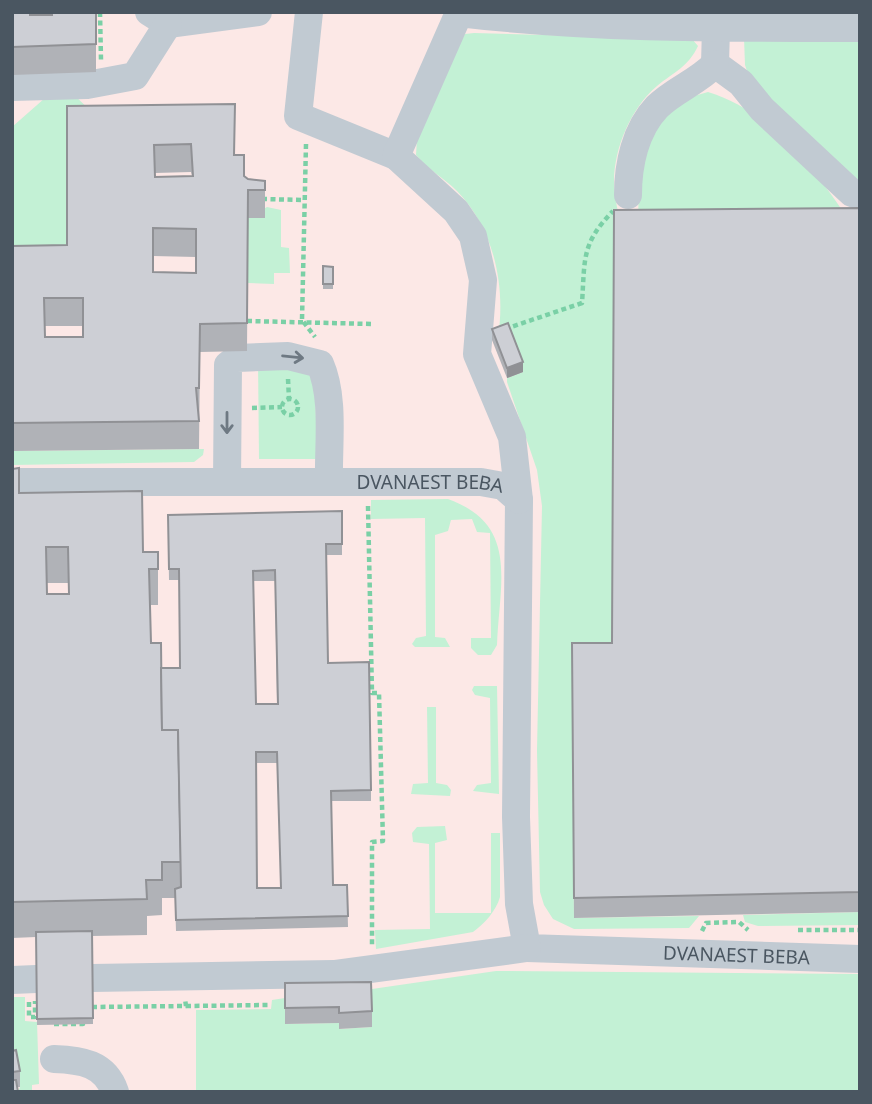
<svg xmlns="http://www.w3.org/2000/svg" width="872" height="1104" font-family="'Noto Sans',sans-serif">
  <rect width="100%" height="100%" fill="#f5f3f3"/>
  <rect fill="#fce8e6" x="12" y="12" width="848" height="1080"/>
  <g fill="#c3f1d5">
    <path d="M474 33 692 39 698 46C688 67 674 72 657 86 631 108 614 148 614 182 614 197 619 214 621 230L612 663 572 664 574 918 699 916 689 928 574 929 553 919 544 905 540 892 537 751 542 506 537 470 507 382V378L523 372 498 337C506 286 494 229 457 191 444 178 428 170 416 155L417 139 461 41 465 34Z"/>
    <polygon points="860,33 860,187 751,83 745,65 744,38"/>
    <polygon points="71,92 96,116 97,133 66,135 67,273 12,273 12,127 45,98"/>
    <path d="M708 92C773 112 818 173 854 228L638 230 639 170 660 118 687 98Z"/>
    <polygon points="267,207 281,210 281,247 289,248 290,273 274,273 274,284 248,283 248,218"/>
    <polygon points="258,361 295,361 315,380 317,459 259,459"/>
    <polygon points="204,449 203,455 194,462 12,465 12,451"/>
    <path d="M448 499C520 525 499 583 497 645L491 655H478L471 648V638H491L490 533 477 532 472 519 451 520 448 531 435 535V637L445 638 450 647H415L412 644 416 638 426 636 425 518 371 519V500Z"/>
    <polygon points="474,686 497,686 499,794 473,791 477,785 491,783 490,698 475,695 472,690"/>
    <polygon points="427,707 436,707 436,783 447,785 451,790 450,796 411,794 413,784 428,783"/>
    <path d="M445 826 447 840 435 843V913H491V833H500V897C496 911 485 923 473 932L376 949 375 930 430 929 429 844 413 842 412 833 417 827Z"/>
    <polygon points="860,912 860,925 758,926 745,922 743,915"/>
    <polygon points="496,971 860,974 860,1092 196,1092 196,1010 271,1009 272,1000 285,998 285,1024 339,1023 339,1029 372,1027 372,989"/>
    <polygon points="12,997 25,997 25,1021 37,1022 39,1084 32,1085 32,1092 18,1092 20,1087 12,1065"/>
  </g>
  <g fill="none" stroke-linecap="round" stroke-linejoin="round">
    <g stroke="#7ad0a6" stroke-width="4.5" stroke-dasharray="5 3.5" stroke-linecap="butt">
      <polyline points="100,12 101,60"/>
      <polyline points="306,144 302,320 315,337"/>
      <polyline points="262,199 303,200"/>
      <polyline points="247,321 372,324"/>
      <path d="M505 329 582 303C585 259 581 244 613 211"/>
      <polyline points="288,379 289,399"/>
      <circle cx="290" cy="407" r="8"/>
      <polyline points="252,408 282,407"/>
      <polyline points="368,506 372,693 379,693 383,841 372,842 372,946"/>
      <polyline points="798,930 860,930"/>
      <polyline points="702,931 706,923 739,922 748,930"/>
      <polyline points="29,1002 29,1017 35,1017 35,1001"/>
      <polyline points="186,1006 269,1005"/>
      <polyline points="92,1007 186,1006 185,999"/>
      <polyline points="54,1024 83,1024 83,1019"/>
    </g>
    <g stroke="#c1cad2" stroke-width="28">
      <polyline points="149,12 168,24 258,12"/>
      <polyline points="309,12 298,116 396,156"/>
      <polyline points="716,28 715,64 741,83 762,109 852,193 860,196"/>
      <polyline points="12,87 87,85 135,76 168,24"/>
      <path d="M628 195C628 165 635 130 657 107 674 90 698 82 715 64"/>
      <path d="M227 481 228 365 237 358 288 356 320 364C335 398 328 445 329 482"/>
      <path id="s1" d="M12 482H481L503 486 519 500 516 817 519 904 527 948 860 959"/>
      <path d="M519 500 512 437 477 354 483 280 473 236 456 211 396 156 459 13C592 29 726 28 860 28"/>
      <polyline points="92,978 334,974 527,948"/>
      <polyline points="12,980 36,979"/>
      <path d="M54 1059C81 1060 105 1063 115 1092"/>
    </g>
  </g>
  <g fill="#b0b2b7" fill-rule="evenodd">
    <polygon points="12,12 96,12 96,72 12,75"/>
    <path d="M67 106 234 155 244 176 248 179 265 181V218H248L247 351 200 352 199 449 12 451V246L67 245ZM191 172 192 176 155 177V173ZM153 256 196 257V273L153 272ZM45 326H83V337H45Z"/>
    <polygon points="860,208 860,912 574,918 572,643 612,643"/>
    <polygon points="323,266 333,267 333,289 323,289"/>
    <polygon points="492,329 523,372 507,378 492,340"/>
    <path d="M12 469 19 493 143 552H158V605H150L151 643 161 668H180L179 580H169L168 515 342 511V555H326L328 663 371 790V801H331L333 885H347L348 927 176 931 175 898H162V915L147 916V935L92 936 93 1024 37 1025 36 937 12 938ZM253 581H275L277 704H256ZM47 583H68L69 594H47ZM256 763H277L281 888H257Z"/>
    <polygon points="285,983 372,1011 372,1027 339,1029 339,1023 285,1024"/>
    <polygon points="12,1051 20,1071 20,1087 17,1087 12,1092"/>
  </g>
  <polygon fill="#909195" points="523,362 523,372 507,378 507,368"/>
  <g fill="#cdcfd5" stroke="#909195" stroke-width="2" fill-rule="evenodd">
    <polygon points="12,12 30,12 30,15 52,15 52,12 96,12 96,44 12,47"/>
    <path d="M235 104 234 155H244V176L248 179 265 181V190H248L247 323 200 324 199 388H196L199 421 12 423V246L67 245V106ZM191 144 193 176 155 177 154 145ZM153 228 196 229V273L153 272ZM44 298H83V337H45Z"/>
    <polygon points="860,208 860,892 574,898 572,643 612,643 614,210"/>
    <polygon points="323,266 333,267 333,284 323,284"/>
    <polygon points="508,323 523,362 507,368 492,329"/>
    <path d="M19 468V493L142 491 143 552H158V569H149L151 643H161L162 730H178L181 862H162V880H146L147 899 12 902V469ZM46 547H68L69 594H47Z"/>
    <path d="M342 511V544H326L328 663 369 662 371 790 331 791 333 885H347L348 916 176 920 175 889 181 887 178 730H162L161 668H180L179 569H169L168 515ZM275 570 278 704H256L253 571ZM256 752H277L281 888H257Z"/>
    <polygon points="92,931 93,1018 37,1019 36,932"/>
    <polygon points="371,982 372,1011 339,1013 339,1007 285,1008 285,983"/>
    <polygon points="16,1050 20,1071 12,1072 12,1051"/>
    <polygon points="12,1080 16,1080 18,1092 12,1092"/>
  </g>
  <defs><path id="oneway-shaft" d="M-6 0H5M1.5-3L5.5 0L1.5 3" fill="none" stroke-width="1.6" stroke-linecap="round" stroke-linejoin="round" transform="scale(1.75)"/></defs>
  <g stroke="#6e7983">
    <use href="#oneway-shaft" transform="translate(293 357) rotate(6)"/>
    <use href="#oneway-shaft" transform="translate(227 423) rotate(90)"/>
  </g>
  <g text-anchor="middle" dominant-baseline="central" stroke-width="6" stroke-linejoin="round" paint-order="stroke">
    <g font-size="19" fill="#4a5661" stroke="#fff">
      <text stroke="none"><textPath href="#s1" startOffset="418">DVANAEST BEBA</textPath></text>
      <text stroke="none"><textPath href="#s1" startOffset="1171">DVANAEST BEBA</textPath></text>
    </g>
  </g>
  <rect width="872" height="1104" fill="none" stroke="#4a5661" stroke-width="28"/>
</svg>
